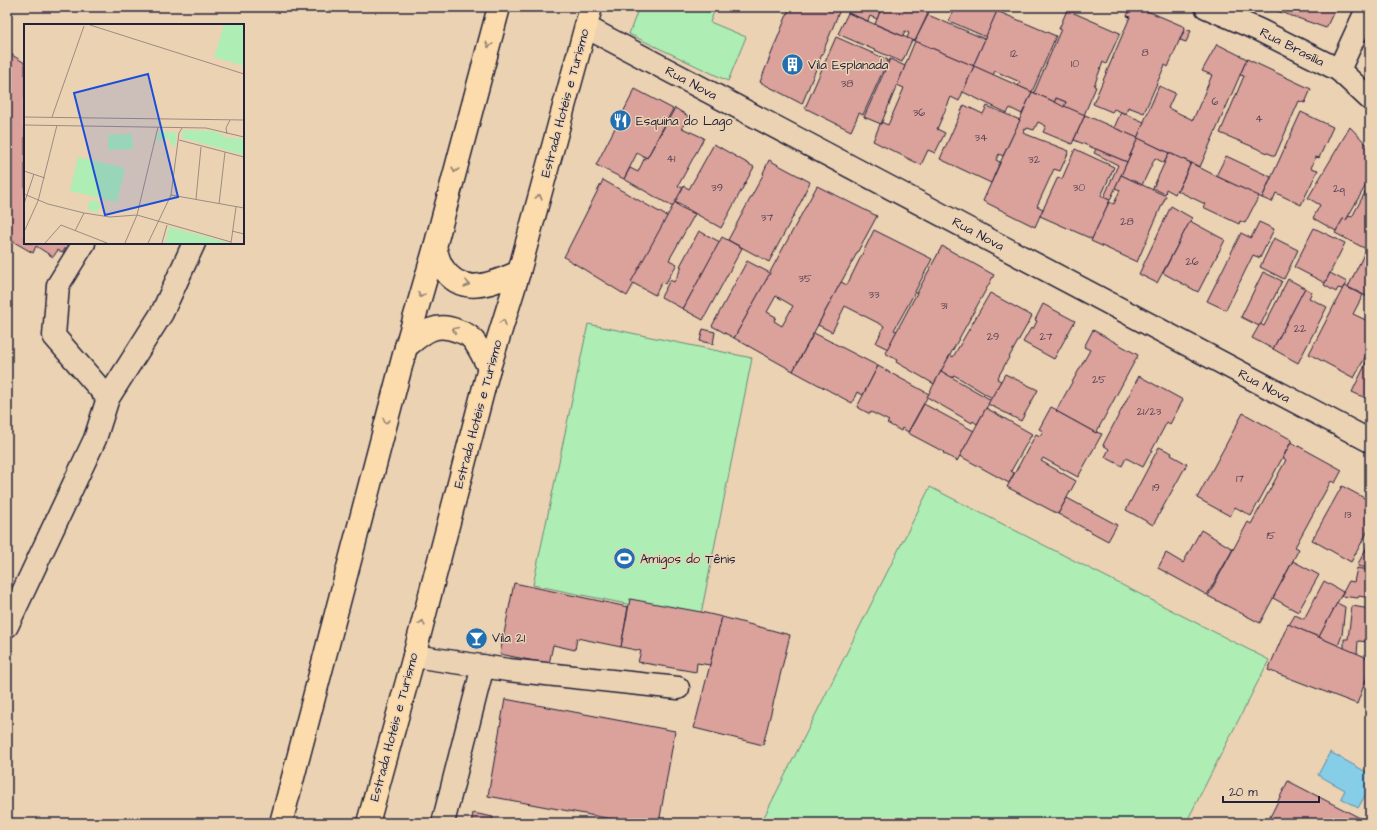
<svg xmlns="http://www.w3.org/2000/svg" width="1377" height="830" font-family="'Architects Daughter',sans-serif">
  <rect width="100%" height="100%" fill="#ebd2b3"/>
  <filter id="ink" filterUnits="userSpaceOnUse"><feTurbulence type="fractalNoise" baseFrequency=".025" numOctaves="2"/><feDisplacementMap in="SourceGraphic" scale="8" xChannelSelector="R" yChannelSelector="G"/><feConvolveMatrix kernelMatrix="1 2 1 2 8 2 1 2 1" color-interpolation-filters="sRGB"/></filter>
  <g filter="url(#ink)">
    <g fill="#aeedb4" stroke="#688878">
      <polygon points="639,7 716,7 710,22 746,37 728,81 629,34"/>
      <polygon points="588,324 752,358 700,619 533,585"/>
      <polygon points="930,487 1269,660 1186,823 761,823"/>
    </g>
    <polygon fill="#86cde7" stroke="#5e89a2" points="1330,752 1370,774 1370,787 1358,808 1341,798 1345,790 1318,775"/>
    <g fill="#dba19b" stroke="#22223b" fill-rule="evenodd">
      <polygon points="790,7 841,7 802,104 760,82"/>
      <polygon points="851,7 882,7 877,19 870,16 868,21 848,13"/>
      <polygon points="882,7 931,7 915,41 907,38 909,33 905,31 903,36 875,24"/>
      <polygon points="952,7 999,7 986,37 949,21 954,8"/>
      <polygon points="1131,7 1138,7 1185,27 1168,67 1165,65 1144,113 1128,107 1126,114 1114,109 1112,112 1093,104 1130,17 1127,16"/>
      <polygon points="1273,7 1336,7 1326,28 1272,9"/>
      <polygon points="1067,10 1120,33 1106,64 1103,62 1094,86 1096,87 1084,115 1064,107 1066,102 1056,98 1055,102 1034,93 1061,29 1059,29"/>
      <polygon points="997,11 1056,36 1032,92 1018,86 1020,82 995,71 993,75 973,66"/>
      <polygon points="848,13 912,40 902,62 838,34"/>
      <polygon points="928,15 985,39 973,66 915,41"/>
      <polygon points="1185,29 1191,31 1186,42 1180,40"/>
      <polygon points="836,37 888,60 863,115 859,113 851,131 805,108"/>
      <polygon points="915,41 974,66 959,101 951,97 937,129 945,133 935,153 928,150 921,165 873,141 881,122 888,125 904,88 897,85"/>
      <polygon points="1217,44 1247,59 1200,167 1137,138 1159,86 1175,93 1168,108 1193,120 1212,75 1202,71"/>
      <polygon points="7,52 25,63 25,243 69,243 62,253 58,250 53,257 36,246 33,253 7,238"/>
      <polygon points="890,59 905,66 881,124 864,117"/>
      <polygon points="1247,59 1311,89 1305,103 1299,101 1275,156 1220,133 1244,76 1240,75"/>
      <polygon points="974,66 1032,92 1022,114 1010,108 1007,113 963,92"/>
      <polygon points="635,89 673,109 647,158 637,153 624,179 596,165"/>
      <polygon points="1032,92 1085,115 1072,144 1043,132 1046,126 1038,122 1034,130 1027,128 1026,130 1024,129 1023,133 1069,151 1060,171 1054,169 1037,206 1043,209 1035,227 983,201"/>
      <polygon points="1056,98 1066,102 1064,107 1055,102"/>
      <polygon points="964,105 983,114 987,106 1020,120 1003,156 999,154 996,160 1000,162 991,183 940,159"/>
      <polygon points="675,108 688,116 682,128 704,138 678,186 683,188 673,207 624,179 630,168 638,172 645,157 647,158"/>
      <polygon points="1121,112 1144,122 1137,138 1114,128"/>
      <polygon points="1301,112 1333,127 1319,158 1316,157 1311,168 1318,170 1301,205 1276,193 1272,202 1262,198"/>
      <polygon points="1085,115 1138,138 1127,162 1074,140"/>
      <polygon points="1350,127 1370,148 1370,178 1346,220 1343,219 1336,231 1313,218 1320,205 1308,198"/>
      <polygon points="1138,138 1169,153 1164,163 1155,158 1142,185 1121,175"/>
      <polygon points="714,144 754,167 721,228 675,202 684,186 689,189"/>
      <polygon points="1075,149 1114,167 1101,196 1110,200 1109,202 1092,239 1040,216 1058,177 1062,179"/>
      <polygon points="1096,149 1127,162 1110,200 1104,197 1118,165 1094,153"/>
      <polygon points="1169,153 1191,163 1178,190 1177,189 1175,194 1166,189 1165,194 1153,188"/>
      <polygon points="1226,156 1271,177 1262,198 1216,176"/>
      <polygon points="769,160 810,182 804,194 805,194 769,262 728,240 764,173 763,173"/>
      <polygon points="1191,163 1218,177 1259,196 1245,223 1240,221 1239,224 1203,207 1205,204 1178,191"/>
      <polygon points="1121,175 1166,196 1137,262 1091,241 1109,202 1114,204 1120,190 1115,188"/>
      <polygon points="603,180 670,218 627,296 564,257"/>
      <polygon points="1370,183 1370,237 1366,249 1335,233 1343,219 1346,220 1349,216 1352,217"/>
      <path d="M817 186 877 216 793 371 734 338ZM776 296 793 306 782 326 774 321 776 317 767 312Z"/>
      <polygon points="675,202 680,207 695,214 669,260 677,264 665,284 662,282 655,295 631,282"/>
      <polygon points="1171,206 1192,218 1157,283 1139,274"/>
      <polygon points="1190,221 1225,240 1198,292 1163,273"/>
      <polygon points="1259,222 1274,229 1260,258 1253,255 1226,310 1207,301 1241,233 1251,238"/>
      <polygon points="1314,228 1345,243 1325,283 1294,267"/>
      <polygon points="874,230 932,259 909,303 894,330 897,331 888,349 876,343 884,326 845,306 832,332 818,325 841,282 847,285"/>
      <polygon points="699,231 720,242 683,309 661,297 670,280 674,282 682,267 680,266"/>
      <polygon points="722,237 742,248 703,320 683,309"/>
      <polygon points="1274,238 1298,250 1284,279 1260,267"/>
      <polygon points="942,246 994,275 934,384 896,362 897,360 885,353"/>
      <polygon points="1368,246 1370,246 1370,298 1348,287"/>
      <polygon points="747,261 770,273 734,338 712,326"/>
      <polygon points="1263,272 1282,281 1261,324 1259,326 1241,317"/>
      <polygon points="1330,273 1347,282 1342,289 1338,288 1336,292 1324,285"/>
      <polygon points="1288,279 1305,288 1273,349 1252,338 1260,324 1264,326"/>
      <polygon points="1344,286 1363,295 1353,314 1370,322 1370,348 1354,378 1309,354"/>
      <polygon points="1305,288 1312,292 1309,298 1327,307 1298,363 1273,349"/>
      <polygon points="990,293 1032,316 997,379 1001,381 992,398 954,375 952,378 941,371 950,355 953,357"/>
      <polygon points="1043,304 1075,321 1054,359 1023,342 1031,328 1033,329 1037,321 1035,320"/>
      <polygon points="703,329 715,332 713,344 700,341"/>
      <polygon points="1093,330 1138,355 1096,433 1056,411 1090,350 1084,347"/>
      <polygon points="814,333 878,366 863,395 857,392 852,403 793,371"/>
      <polygon points="1370,355 1370,400 1352,392"/>
      <polygon points="878,366 929,394 908,432 902,428 901,431 887,423 889,421 871,412 870,414 857,407"/>
      <polygon points="941,371 991,400 977,424 973,421 972,423 927,397"/>
      <polygon points="1005,374 1038,390 1021,421 988,404"/>
      <polygon points="1139,376 1183,400 1170,424 1167,422 1143,467 1126,458 1122,466 1105,457 1109,449 1103,445"/>
      <polygon points="924,404 974,431 957,461 943,453 944,452 908,433"/>
      <polygon points="1051,407 1057,410 1056,411 1096,433 1096,432 1102,434 1078,477 1043,458 1041,461 1076,481 1058,514 1007,487 1036,434 1040,436 1043,431 1039,429"/>
      <polygon points="986,408 1032,434 1011,471 1014,473 1009,483 960,456"/>
      <polygon points="1243,413 1292,440 1251,516 1235,507 1230,516 1197,498"/>
      <polygon points="1291,442 1342,470 1335,483 1331,481 1295,547 1299,549 1260,623 1208,596 1248,522 1251,524 1286,460 1283,458"/>
      <polygon points="1159,447 1172,453 1171,455 1187,464 1153,525 1126,510"/>
      <polygon points="1342,486 1370,501 1370,527 1351,562 1312,540"/>
      <polygon points="1067,498 1117,525 1108,541 1058,514"/>
      <polygon points="1201,530 1233,549 1207,595 1158,568 1166,553 1183,563"/>
      <polygon points="1369,543 1370,598 1359,596 1358,598 1341,596 1349,581 1354,582 1357,568 1368,570 1368,568 1358,566 1359,562"/>
      <polygon points="1293,561 1319,575 1298,612 1273,598"/>
      <polygon points="1324,581 1343,592 1319,637 1289,625 1295,615 1304,619"/>
      <polygon points="514,583 628,607 621,647 577,638 575,650 553,645 549,664 500,654"/>
      <polygon points="630,599 701,612 722,617 710,665 697,663 696,672 638,662 641,651 621,647"/>
      <polygon points="1337,603 1345,607 1342,635 1338,646 1319,637"/>
      <polygon points="1352,606 1370,609 1370,642 1358,641 1357,654 1344,649 1344,639 1348,639"/>
      <polygon points="722,617 790,635 763,745 694,728"/>
      <polygon points="1288,624 1370,659 1370,669 1357,704 1268,670"/>
      <polygon points="505,699 675,731 659,823 633,823 488,796"/>
      <polygon points="1288,781 1360,818 1357,823 1267,823"/>
      <polygon points="473,813 493,817 491,823 471,823"/>
    </g>
    <g fill="none" stroke-linecap="round" stroke-linejoin="round">
      <defs>
        <g id="minor">
          <polyline points="1206,7 1259,30 1339,70 1370,99"/>
          <polyline points="586,27 1370,441"/>
          <polyline points="1339,70 1368,7"/>
          <polyline points="84,243 58,285 54,336 108,398"/>
          <polyline points="7,626 95,439 108,398 162,313 194,243"/>
          <polyline points="414,656 508,670 678,688"/>
          <polyline points="443,823 483,666"/>
        </g>
        <g id="major">
          <path d="M435 247C437 254 439 262 443 268 462 298 493 283 519 272"/>
          <path d="M406 347C423 333 435 321 458 331 461 332 467 334 469 336 477 342 484 359 489 368"/>
          <polyline points="281,823 406,347 435,247 499,7"/>
          <polyline points="368,823 414,656 489,368 519,272 591,7"/>
        </g>
      </defs>
      <use href="#minor" stroke="#22223b" stroke-width="25"/>
      <use href="#major" stroke="#22223b" stroke-width="25"/>
      <use href="#minor" stroke="#ebd2b3" stroke-width="22"/>
      <use href="#major" stroke="#fcdcac" stroke-width="22"/>
    </g>
    <defs><path id="oneway-chevron" d="M-2-3.5L2.5 0L-2 3.5" fill="none" stroke-width="1.6" stroke-linecap="round" stroke-linejoin="round"/></defs>
    <g stroke="#8f7f74">
      <use href="#oneway-chevron" transform="translate(489 45) rotate(105)"/>
      <use href="#oneway-chevron" transform="translate(455 170) rotate(105)"/>
      <use href="#oneway-chevron" transform="translate(539 197) rotate(-75)"/>
      <use href="#oneway-chevron" transform="translate(467 284) rotate(14)"/>
      <use href="#oneway-chevron" transform="translate(421 295) rotate(106)"/>
      <use href="#oneway-chevron" transform="translate(503 322) rotate(-73)"/>
      <use href="#oneway-chevron" transform="translate(455 330) rotate(-157)"/>
      <use href="#oneway-chevron" transform="translate(386 421) rotate(105)"/>
      <use href="#oneway-chevron" transform="translate(422 623) rotate(-75)"/>
    </g>
  </g>
  <defs>
    <symbol id="building-disc" viewBox="-11 -11 22 22"><circle r="9.5" fill="#1f6fb2" stroke="#ebd2b3"/><path d="M-4-6H4V6H1V3H-1V6H-4ZM-2.5-4.3h1.7v1.8h-1.7ZM.8-4.3h1.7v1.8H.8ZM-2.5-1h1.7V.8h-1.7ZM.8-1h1.7V.8H.8Z" fill="#fff"/></symbol>
    <symbol id="restaurant-disc" viewBox="-11 -11 22 22"><circle r="9.5" fill="#1f6fb2" stroke="#ebd2b3"/><path d="M-5-6h1v4h1v-4h1v4h1v-4h1v5L-1.5 .5V6h-2V.5L-5-1ZM5-6V6H3V1.5H1.5Q1.5-4 5-6Z" fill="#fff"/></symbol>
    <symbol id="stadium-disc" viewBox="-11 -11 22 22"><circle r="9.5" fill="#1f6fb2" stroke="#ebd2b3"/><path d="M0-5a6.5 5 0 1 0 0 10a6.5 5 0 1 0 0-10ZM-3.5-1.8h7v3.6h-7Z" fill="#fff"/></symbol>
    <symbol id="bar-disc" viewBox="-11 -11 22 22"><circle r="9.5" fill="#1f6fb2" stroke="#ebd2b3"/><path d="M-6-5H6L.8 .8V4.5H3.5V6h-7V4.5H-.8V.8Z" fill="#fff"/></symbol>
  </defs>
  <g fill-rule="evenodd">
    <use href="#building-disc" x="780" y="52" width="25" height="25"/>
    <use href="#restaurant-disc" x="608" y="108" width="25" height="25"/>
    <use href="#stadium-disc" x="612" y="546" width="25" height="25"/>
    <use href="#bar-disc" x="464" y="626" width="25" height="25"/>
  </g>
  <g text-anchor="middle" dominant-baseline="central" stroke-width="3" stroke-linejoin="round" paint-order="stroke">
    <g font-size="11" fill="#504253">
      <text x="1145" y="52">8</text>
      <text x="1014" y="53">12</text>
      <text x="1075" y="63">10</text>
      <text x="847" y="83">38</text>
      <text x="1215" y="101">6</text>
      <text x="919" y="112">36</text>
      <text x="1259" y="118">4</text>
      <text x="981" y="137">34</text>
      <text x="671" y="158">41</text>
      <text x="1034" y="159">32</text>
      <text x="717" y="187">39</text>
      <text x="1079" y="187">30</text>
      <text x="1339" y="188">2q</text>
      <text x="767" y="217">37</text>
      <text x="1127" y="221">28</text>
      <text x="1192" y="261">26</text>
      <text x="805" y="278">35</text>
      <text x="874" y="294">33</text>
      <text x="944" y="305">31</text>
      <text x="1300" y="328">22</text>
      <text x="993" y="336">29</text>
      <text x="1046" y="336">27</text>
      <text x="1099" y="379">25</text>
      <text x="1149" y="411">21/23</text>
      <text x="1240" y="478">17</text>
      <text x="1156" y="487">19</text>
      <text x="1348" y="514">13</text>
      <text x="1271" y="535">15</text>
    </g>
    <g font-size="13" fill="#22223b" stroke="#ebd2b3">
      <text transform="translate(1292 47) rotate(27)">Rua Brasília</text>
      <text transform="translate(691 83) rotate(28)">Rua Nova</text>
      <text transform="translate(565 103) rotate(-75)">Estrada Hotéis e Turismo</text>
      <text transform="translate(978 234) rotate(28)">Rua Nova</text>
      <text transform="translate(1264 386) rotate(28)">Rua Nova</text>
      <text transform="translate(478 414) rotate(-75)">Estrada Hotéis e Turismo</text>
      <text transform="translate(394 727) rotate(-75)">Estrada Hotéis e Turismo</text>
    </g>
    <g font-size="13" fill="#22223b" stroke="#ebd2b3" text-anchor="start">
      <text x="808" y="65">Vila Esplanada</text>
      <text x="636" y="121">Esquina do Lago</text>
      <text x="640" y="559">Amigos do Tênis</text>
      <text x="492" y="638">Vila 21</text>
    </g>
  </g>
  <g transform="translate(24 24)">
    <rect width="220" height="220" fill="#ebd2b3"/>
    <path d="M200 1H220V42L190 33ZM159 106 190 107 204 114 220 115V131L158 114ZM135 107 153 109 151 122 146 121V115L138 114 137 117H133ZM108 110 109 125 84 126V111ZM54 133 101 144 93 178 46 167ZM64 182a6 6 0 1 1 12 0a6 6 0 1 1-12 0ZM145 203 206 219H141Z" fill="#aeedb4"/>
    <path fill="none" stroke="#9b8c83" stroke-width="1" d="M66 1 220 50M0 93 220 96M28 93 60 2M0 101 182 104 220 113M203 110 202 104 206 96M155 116 220 133M0 147 21 154M0 170 24 180 60 189 86 193 113 191 207 218M147 171 220 184M172 175 177 123M0 180 10 150M195 180 201 128M51 207 60 189M208 207 220 210M0 208 14 177 33 101M21 219 37 201 83 219M101 219 113 191 134 103M124 219 147 171 155 109 158 104M138 219 143 201M207 219 212 183"/>
    <path fill="#1d4ed8" fill-opacity="0.15" stroke="#1d4ed8" stroke-width="2" d="M124 50 154 173 81 191 50 69Z"/>
    <rect width="220" height="220" fill="none" stroke="#22223b" stroke-width="2"/>
  </g>
  <rect width="1377" height="830" fill="none" stroke="#ebd2b3" stroke-width="24"/>
  <rect x="12" y="12" width="1353" height="806" fill="none" stroke="#22223b" stroke-width="1.5" filter="url(#ink)"/>
  <path d="M1223 796v6h96v-6" fill="none" stroke="#22223b" stroke-width="2"/>
  <text x="1229" y="796" font-size="12" fill="#22223b" stroke="#ebd2b3" stroke-width="3" paint-order="stroke">20 m</text>
</svg>
